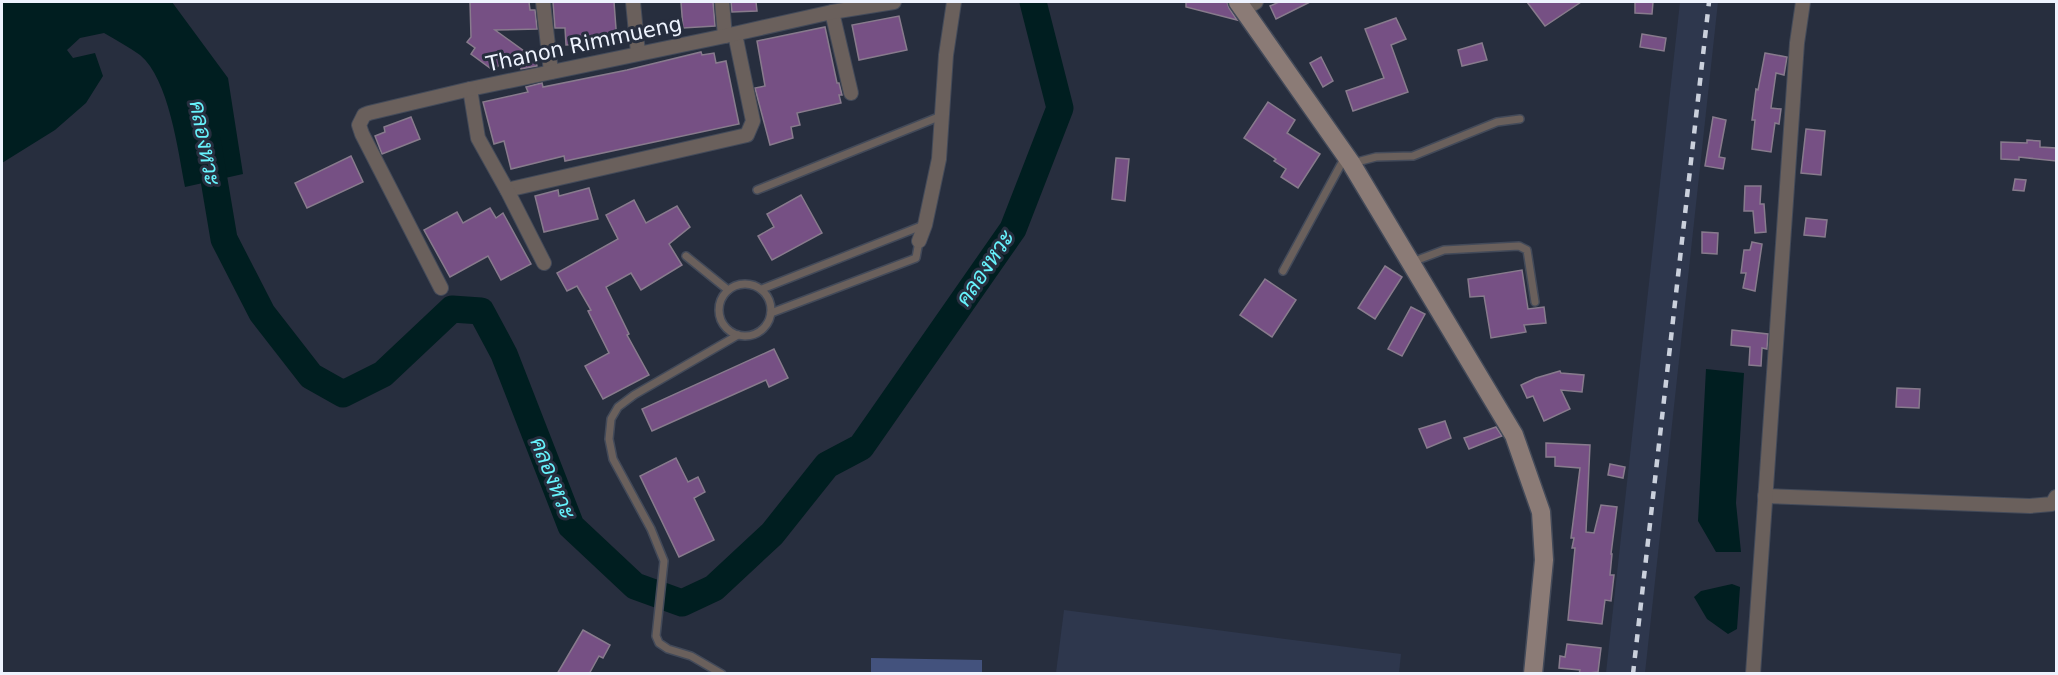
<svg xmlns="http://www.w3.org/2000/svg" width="2058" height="675" font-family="'DejaVu Sans',Sarabun,sans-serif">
  <rect width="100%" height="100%" fill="#272e3e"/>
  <g fill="#2e374d">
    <polygon points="1680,2 1718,2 1645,673 1606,673"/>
    <polygon points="1064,610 1401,654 1399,673 1056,673"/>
  </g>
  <polygon fill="#43527d" points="871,658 982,660 982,673 871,673"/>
  <g fill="#001e20">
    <path d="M2 2H172L228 78 243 174 185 187C178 151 169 79 140 55 129 47 116 40 104 33L80 38 67 50 73 58 95 53 103 76 86 103 55 130 2 163Z"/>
    <polygon points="1706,369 1744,373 1736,503 1741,552 1716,552 1698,521"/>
    <polygon points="1732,584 1740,587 1737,629 1728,634 1707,619 1694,597 1701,591"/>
  </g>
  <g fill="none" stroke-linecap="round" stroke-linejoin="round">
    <polyline stroke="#001e20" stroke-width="27" points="208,144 224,239 262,313 311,376 343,394 383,374 452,309 481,311 504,354 571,526 635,586 682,603 714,588 772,534 827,465 861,447 1013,229 1060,108 1033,2"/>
  </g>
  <g fill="#765084" stroke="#887b8d" stroke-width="1.5">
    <polygon points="470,2 529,2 530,10 535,10 537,29 495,30 535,59 537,66 521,69 520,64 507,55 494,71 471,54 475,48 467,42 471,37"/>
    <polygon points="553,2 614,2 617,42 566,45 565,28 555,28"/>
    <polygon points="681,2 713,2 715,26 683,28"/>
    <polygon points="731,2 756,2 757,11 732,12"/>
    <polygon points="1186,2 1227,2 1229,8 1237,20 1186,7"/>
    <polygon points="1279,2 1310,2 1276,19 1270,6"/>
    <polygon points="1527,2 1581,2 1545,26"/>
    <polygon points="1635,2 1653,2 1652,14 1635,13"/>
    <polygon points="899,16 907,50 859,60 852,25"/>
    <polygon points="1396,18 1406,39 1391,45 1408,92 1353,111 1346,91 1384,78 1365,29"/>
    <polygon points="825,27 837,83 839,83 842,95 839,95 841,103 797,113 800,125 791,127 793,138 770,145 755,88 765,86 757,41"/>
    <polygon points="1642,34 1666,38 1664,51 1640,47"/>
    <polygon points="1482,43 1487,60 1462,66 1458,50"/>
    <polygon points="701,52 702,55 714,53 716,63 726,61 739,124 565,161 564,156 511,169 504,141 494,144 483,102 528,92 526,87 542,83 543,87 627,70"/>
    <polygon points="1765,53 1787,57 1784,75 1776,73 1771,108 1781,109 1779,124 1775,123 1771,152 1752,149 1755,120 1752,120 1756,89 1758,90"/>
    <polygon points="1321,57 1333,81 1323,87 1310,63"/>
    <polygon points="1268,102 1295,120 1287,133 1320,154 1298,188 1281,177 1286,169 1274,161 1276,159 1244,138"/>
    <polygon points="411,117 420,139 382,154 375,136 385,132 384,127"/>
    <polygon points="1713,117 1726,120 1719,157 1725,158 1723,169 1705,166"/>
    <polygon points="1806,129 1825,131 1821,175 1801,173"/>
    <polygon points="2027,140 2040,141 2040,147 2056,148 2056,161 2019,157 2019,160 2001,159 2001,142 2027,143"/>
    <polygon points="351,156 363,182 307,208 295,183"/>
    <polygon points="1116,158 1129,159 1125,201 1112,199"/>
    <polygon points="2015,179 2026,180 2024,191 2013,190"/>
    <polygon points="1745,186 1761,186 1760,204 1764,204 1766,232 1755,233 1753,211 1744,211"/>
    <polygon points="589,188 598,219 544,232 535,196 558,190 559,196"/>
    <polygon points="801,195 822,233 772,260 758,236 774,227 767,214"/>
    <polygon points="634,200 646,223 677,206 690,227 669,244 682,265 641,290 631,273 606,287 629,334 627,335 649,375 603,399 585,366 609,353 588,311 591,310 577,286 567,291 557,273 618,239 606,215"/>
    <polygon points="490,208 496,218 503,213 531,264 501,280 488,256 450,277 424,230 457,212 463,223"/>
    <polygon points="1806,218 1827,220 1825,237 1804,235"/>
    <polygon points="1702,232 1718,233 1717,254 1702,253"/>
    <polygon points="1752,242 1762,244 1755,291 1743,288 1746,273 1741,273 1744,250 1750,250"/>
    <polygon points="1385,266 1402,277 1375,319 1358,308"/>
    <polygon points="1522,270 1528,309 1544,307 1546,323 1524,325 1526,332 1491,338 1484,296 1470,297 1468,279"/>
    <polygon points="1265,279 1296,300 1272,337 1240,315"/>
    <polygon points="1411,307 1425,314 1402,356 1388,349"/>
    <polygon points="1732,330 1768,334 1767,349 1762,348 1761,366 1749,365 1750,347 1731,345"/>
    <polygon points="774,349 788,378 769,387 766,380 652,431 642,409"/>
    <polygon points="1560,371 1561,373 1584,375 1582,392 1561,390 1570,409 1544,421 1533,396 1527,398 1521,385 1536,378"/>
    <polygon points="1897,388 1920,389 1919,408 1896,407"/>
    <polygon points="1445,421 1451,438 1427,448 1419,429"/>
    <polygon points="1496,427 1502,436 1469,449 1464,438"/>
    <polygon points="1546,443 1590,445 1586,532 1594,533 1601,505 1617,507 1611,554 1612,554 1610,575 1614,575 1611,601 1605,600 1602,624 1568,620 1575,548 1572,548 1574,538 1571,538 1580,468 1555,466 1555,457 1546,457"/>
    <polygon points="676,458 688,482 698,477 705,492 694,498 714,540 679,557 640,476"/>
    <polygon points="1610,464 1625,467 1623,478 1608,475"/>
    <polygon points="583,630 610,645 603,658 599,656 589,674 557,674"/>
    <polygon points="1567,644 1601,648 1598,672 1579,674 1580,670 1559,668 1560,656 1565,657"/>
  </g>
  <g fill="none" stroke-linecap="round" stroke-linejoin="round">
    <defs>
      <g id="lane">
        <polyline points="1353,163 1376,157 1413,156 1497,122 1520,119"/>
        <polyline points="757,190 941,116"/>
        <polyline points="686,256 728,290"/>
        <polyline points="1412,262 1444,250 1519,246 1527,250 1535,302"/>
        <polyline points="1283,271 1345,157"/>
        <circle cx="745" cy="310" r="26"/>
        <polyline points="762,289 924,225"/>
        <polyline points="771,313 916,258 919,241"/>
        <polyline points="722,674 691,656 668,649 659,643 656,636 664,561 651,529 613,459 609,439 611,419 618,407 634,395 738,335"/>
      </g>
      <g id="street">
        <polyline points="543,2 551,72"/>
        <polyline points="633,2 638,53"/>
        <polyline points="722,2 725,36"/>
        <polyline points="1243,10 1256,2"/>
        <polyline points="832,12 851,93"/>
        <polyline points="507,190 747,135 753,121 735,34"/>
        <polyline points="919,241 925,225 939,159 946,55 954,2"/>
        <polyline points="544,263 507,190 478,138 470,89 725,36 832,12 894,2"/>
        <polyline points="441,288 362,134 359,125 364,115 369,113 470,89"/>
        <polyline points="1765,496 2030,506 2052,504 2056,497"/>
        <polyline points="1753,674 1797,43 1803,2"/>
      </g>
      <polyline id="secondary" points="1238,2 1351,163 1514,435 1541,512 1544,560 1533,674"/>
    </defs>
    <use href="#lane" stroke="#434a59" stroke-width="10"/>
    <use href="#street" stroke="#434a59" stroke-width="16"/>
    <use href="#secondary" stroke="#434a59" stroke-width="21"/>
    <use href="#lane" stroke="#6a605c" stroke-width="7"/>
    <use href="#street" stroke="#6a605c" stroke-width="14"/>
    <use href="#secondary" stroke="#8b7b76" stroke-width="18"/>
    <polyline stroke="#cad0dc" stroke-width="4.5" stroke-dasharray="8 8" stroke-linecap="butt" points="1633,674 1709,2"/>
  </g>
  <g text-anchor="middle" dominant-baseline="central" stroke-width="6" stroke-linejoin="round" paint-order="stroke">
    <g font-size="21" fill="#eef3fe" stroke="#272e3e">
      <text transform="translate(584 44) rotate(-12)">Thanon Rimmueng</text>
    </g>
    <g font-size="22" font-style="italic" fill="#67f3fd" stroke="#272e3e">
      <text transform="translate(205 143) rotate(79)">คลองหวะ</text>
      <text transform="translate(985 268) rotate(-56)">คลองหวะ</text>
      <text transform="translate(553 478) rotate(68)">คลองหวะ</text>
    </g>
  </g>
  <rect width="2058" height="675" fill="none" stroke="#eef3fe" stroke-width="6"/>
</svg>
